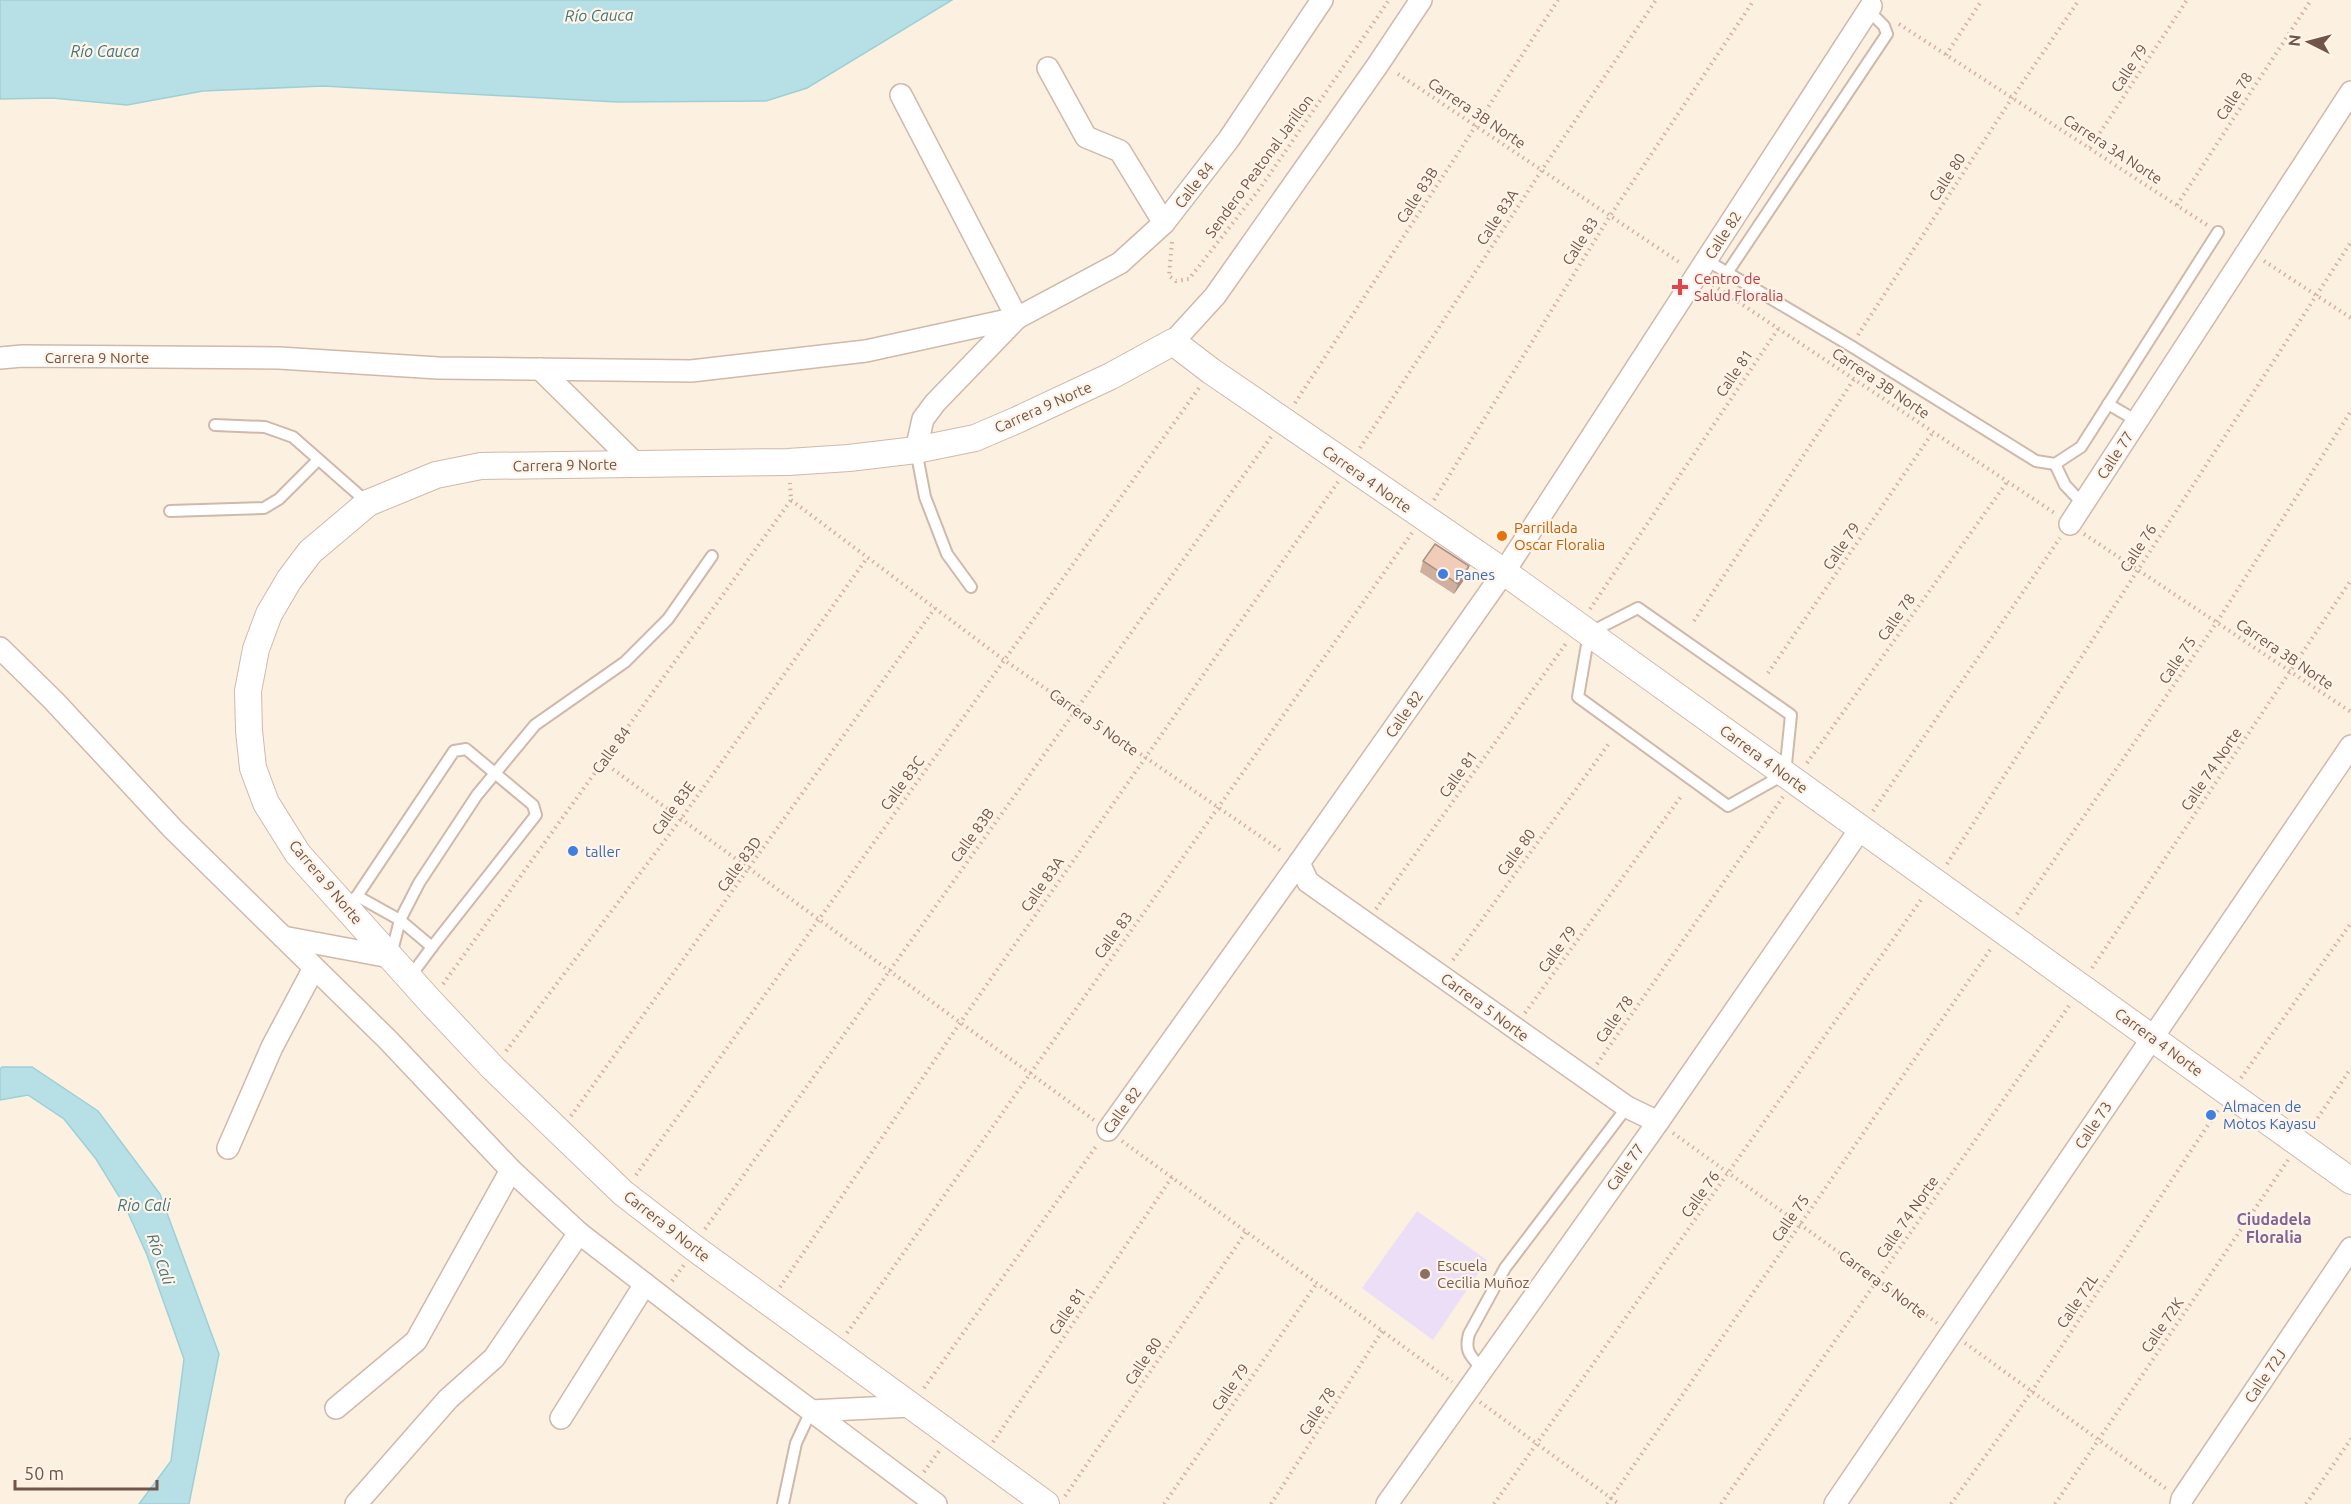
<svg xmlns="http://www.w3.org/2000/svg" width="2351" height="1504" font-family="Ubuntu,sans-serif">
  <rect width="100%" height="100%" fill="#fcf0e1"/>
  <polygon fill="#eddef8" points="1417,1211 1487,1260 1433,1340 1362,1288"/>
  <g fill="#b6e0e5" stroke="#9dd0d6" stroke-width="1.5">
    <polygon points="0,0 952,0 807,88 766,101 617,102 323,86 203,91 127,105 52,98 0,99"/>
    <polygon points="2,1067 32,1067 98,1111 160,1194 219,1354 189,1504 139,1504 171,1461 184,1359 147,1255 125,1206 96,1159 64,1119 28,1095 0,1100 0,1069"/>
  </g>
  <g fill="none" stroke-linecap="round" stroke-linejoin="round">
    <defs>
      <g id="service">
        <polyline points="1706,260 1851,346 2036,461 2055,464 2081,447 2218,232"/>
        <polyline points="1727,273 1887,34 1884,26 1868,10"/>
        <polyline points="2108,404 2137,421"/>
        <polyline points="215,425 265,427 293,437 368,503"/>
        <polyline points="916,450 925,497 947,554 971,587"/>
        <polyline points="2055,464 2065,485 2083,504"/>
        <polyline points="170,511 264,508 279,499 318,460"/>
        <polygon points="1638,608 1791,715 1785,774 1728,806 1578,697 1589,633"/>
        <polyline points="345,906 357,896 400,920 432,947 536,815 533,805 466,749 454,751 357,896"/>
        <polyline points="391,955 400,920 419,883 477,795 535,725 625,662 668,619 712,556"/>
        <polyline points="409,978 432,947"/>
        <path d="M1482 1369C1471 1356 1464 1352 1469 1334L1505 1268 1627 1107"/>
        <polyline points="783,1504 796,1443 811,1411"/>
      </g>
      <g id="minor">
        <polyline points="1048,68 1086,137 1120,151 1164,223"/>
        <polyline points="901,95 1017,318"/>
        <polyline points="1173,342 1215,296 1377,66 1421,0"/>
        <polyline points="0,358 22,356 279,358 438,368 691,371 866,351 1017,318 1120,263 1164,223 1229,139 1322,0"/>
        <polyline points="540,369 636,464"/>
        <polyline points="916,450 923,419 935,403 1017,318"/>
        <polyline points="2070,524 2351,92"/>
        <polyline points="0,648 54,701 173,829 388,1040 511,1170 579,1233 742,1359 936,1504"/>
        <polyline points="1299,863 1308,882 1627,1107 1658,1122"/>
        <polyline points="283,937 390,957"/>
        <polyline points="1108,1130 1299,863 1504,572 1871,6"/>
        <polyline points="228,1148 272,1047 314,968"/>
        <polyline points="336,1408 416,1341 511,1170"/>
        <polyline points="811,1411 911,1406"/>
        <polyline points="561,1418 645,1284"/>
        <polyline points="356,1504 448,1399 494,1358 579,1233"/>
        <polyline points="1387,1504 1658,1122 1861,828"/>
        <polyline points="1835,1504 2351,746"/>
        <polyline points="2181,1504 2182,1499 2351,1248"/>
      </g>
      <polyline id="tertiary" points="1046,1504 693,1247 623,1193 493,1068 430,1001 298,854 266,803 253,768 249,731 248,691 256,649 269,614 289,580 310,552 368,503 436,475 481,466 788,462 849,458 916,450 975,438 1017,420 1111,376 1173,342 1211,371 1504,572 2351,1181"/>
    </defs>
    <use href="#service" stroke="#cfb9ab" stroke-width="14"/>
    <use href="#minor" stroke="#cfb9ab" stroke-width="24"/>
    <use href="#tertiary" stroke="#cfb9ab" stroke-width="28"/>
    <g stroke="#d5b09d" stroke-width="4" stroke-dasharray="1.5 4.5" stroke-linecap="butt">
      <polyline points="1899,24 2207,225"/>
      <polyline points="1946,55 1982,0"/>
      <polyline points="1398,74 1682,264"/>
      <polyline points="2090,148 2187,0"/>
      <polyline points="2177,205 2311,0"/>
      <polyline points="1172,242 1169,276 1176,281 1189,279 1261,187 1389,0"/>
      <polyline points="2264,261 2351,318"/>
      <polyline points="1713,285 2056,514"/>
      <polyline points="1858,335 2012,98 2079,0"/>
      <polyline points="1295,403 1558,0"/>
      <polyline points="1360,448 1542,170 1656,0"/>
      <polyline points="791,500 1004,660 1283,852"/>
      <polyline points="1434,500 1610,216 1754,0"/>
      <polyline points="2084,534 2351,712"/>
      <polyline points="1590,609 1778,329"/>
      <polyline points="1694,621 1854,379"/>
      <polyline points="1768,673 1933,432"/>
      <polyline points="603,762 1094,1120"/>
      <polyline points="1807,763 2007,482"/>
      <polyline points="1873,811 2060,538"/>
      <polyline points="1947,864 2351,242"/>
      <polyline points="1376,909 1567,642"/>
      <polyline points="2017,914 2217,622 2351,411"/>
      <polyline points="1453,960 1610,742"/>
      <polyline points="2092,968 2351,580"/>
      <polyline points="443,984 791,500 790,483"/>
      <polyline points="1525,1013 1682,795"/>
      <polyline points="506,1051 681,819 867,558"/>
      <polyline points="1597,1064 1783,797"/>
      <polyline points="2241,1078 2351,923"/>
      <polyline points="571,1116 935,608"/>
      <polyline points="2311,1128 2351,1068"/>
      <polyline points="1673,1133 1937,1323"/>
      <polyline points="1122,1141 1452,1382"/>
      <polyline points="636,1175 1199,388"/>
      <polyline points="705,1229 1271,437"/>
      <polyline points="672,1281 684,1265"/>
      <polyline points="780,1287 960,1023 1338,482"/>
      <polyline points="847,1333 1412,533"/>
      <polyline points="1965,1343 2168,1490"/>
      <polyline points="924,1388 1097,1145"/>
      <polyline points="1480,1402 1619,1504"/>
      <polyline points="993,1442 1172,1177"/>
      <polyline points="924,1472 939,1451"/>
      <polyline points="1065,1496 1246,1232"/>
      <polyline points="1164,1504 1317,1283"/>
      <polyline points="1271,1504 1382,1331"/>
      <polyline points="1494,1504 1923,897"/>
      <polyline points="1607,1504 1992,947"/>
      <polyline points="1721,1504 2071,1003"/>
      <polyline points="1951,1504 2032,1391 2218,1110"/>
      <polyline points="2055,1504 2288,1160"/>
      <polyline points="2306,1504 2351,1439"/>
    </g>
    <use href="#service" stroke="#fff" stroke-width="10"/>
    <use href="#minor" stroke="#fff" stroke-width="21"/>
    <use href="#tertiary" stroke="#fff" stroke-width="26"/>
  </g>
  <polygon fill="#cfb09f" points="1423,561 1466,577 1454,594 1420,572"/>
  <polygon fill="#a99082" points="1469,566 1466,577 1454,594 1458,584"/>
  <polygon fill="#f1cdb9" stroke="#a99082" stroke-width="1.5" points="1435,544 1469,566 1458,584 1423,561"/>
  <path fill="#e0444e" stroke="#fff4e7" stroke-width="2" d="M1677 278h6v6h6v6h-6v6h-6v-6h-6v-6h6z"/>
  <circle fill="#e8710a" stroke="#fff4e7" stroke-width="2" cx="1502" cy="536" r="6"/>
  <g fill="#3f7fe0" stroke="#fff4e7" stroke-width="2">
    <circle cx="1443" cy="574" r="6"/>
    <circle cx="573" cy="851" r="6"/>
    <circle cx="2211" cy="1115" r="6"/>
  </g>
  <circle fill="#8d6e63" stroke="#fff4e7" stroke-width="2" cx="1425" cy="1274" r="6"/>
  <g text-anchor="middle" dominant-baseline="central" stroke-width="4.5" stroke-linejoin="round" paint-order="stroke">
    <g font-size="15" fill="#725549" stroke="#fff4e7">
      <text transform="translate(2129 68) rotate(-57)">Calle 79</text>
      <text transform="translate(2234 96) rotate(-57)">Calle 78</text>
      <text transform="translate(1477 113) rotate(34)">Carrera 3B Norte</text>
      <text transform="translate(2113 149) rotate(33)">Carrera 3A Norte</text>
      <text transform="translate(1259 166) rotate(-54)">Sendero Peatonal Jarillon</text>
      <text transform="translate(1947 177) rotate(-57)">Calle 80</text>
      <text transform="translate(1194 185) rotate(-52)">Calle 84</text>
      <text transform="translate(1417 195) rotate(-57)">Calle 83B</text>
      <text transform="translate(1497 217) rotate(-57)">Calle 83A</text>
      <text transform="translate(1723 235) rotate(-57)">Calle 82</text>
      <text transform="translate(1580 241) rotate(-58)">Calle 83</text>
      <text x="97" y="357">Carrera 9 Norte</text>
      <text transform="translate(1734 373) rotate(-56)">Calle 81</text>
      <text transform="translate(1881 383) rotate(34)">Carrera 3B Norte</text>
      <text transform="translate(1043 407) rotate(-24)">Carrera 9 Norte</text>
      <text transform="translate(2115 455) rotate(-57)">Calle 77</text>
      <text transform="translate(565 465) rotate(-1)">Carrera 9 Norte</text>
      <text transform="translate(1367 479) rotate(35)">Carrera 4 Norte</text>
      <text transform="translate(1841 546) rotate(-56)">Calle 79</text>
      <text transform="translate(2138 548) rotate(-57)">Calle 76</text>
      <text transform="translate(1896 617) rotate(-55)">Calle 78</text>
      <text transform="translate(2285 654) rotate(34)">Carrera 3B Norte</text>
      <text transform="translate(2177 660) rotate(-56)">Calle 75</text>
      <text transform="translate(1404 714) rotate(-55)">Calle 82</text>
      <text transform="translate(1094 722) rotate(35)">Carrera 5 Norte</text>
      <text transform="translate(611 750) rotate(-54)">Calle 84</text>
      <text transform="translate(1764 759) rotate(36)">Carrera 4 Norte</text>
      <text transform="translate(2211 769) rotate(-56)">Calle 74 Norte</text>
      <text transform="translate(1458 774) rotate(-54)">Calle 81</text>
      <text transform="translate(902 783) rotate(-54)">Calle 83C</text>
      <text transform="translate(673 808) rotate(-54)">Calle 83E</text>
      <text transform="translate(972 835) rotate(-54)">Calle 83B</text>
      <text transform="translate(1516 852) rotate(-54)">Calle 80</text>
      <text transform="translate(739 864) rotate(-54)">Calle 83D</text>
      <text transform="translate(326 882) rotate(50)">Carrera 9 Norte</text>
      <text transform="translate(1042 884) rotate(-55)">Calle 83A</text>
      <text transform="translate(1113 935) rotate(-54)">Calle 83</text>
      <text transform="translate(1557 949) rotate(-54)">Calle 79</text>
      <text transform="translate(1485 1007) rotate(36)">Carrera 5 Norte</text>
      <text transform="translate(1614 1019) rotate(-55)">Calle 78</text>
      <text transform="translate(2159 1042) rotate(36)">Carrera 4 Norte</text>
      <text transform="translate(1122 1110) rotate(-54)">Calle 82</text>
      <text transform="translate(2093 1125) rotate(-56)">Calle 73</text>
      <text transform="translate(1625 1167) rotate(-55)">Calle 77</text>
      <text transform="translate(1700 1194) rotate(-54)">Calle 76</text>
      <text transform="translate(1907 1217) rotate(-55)">Calle 74 Norte</text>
      <text transform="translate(1790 1218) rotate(-55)">Calle 75</text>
      <text transform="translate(667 1226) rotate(38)">Carrera 9 Norte</text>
      <text transform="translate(1883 1284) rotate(36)">Carrera 5 Norte</text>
      <text transform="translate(2077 1301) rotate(-56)">Calle 72L</text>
      <text transform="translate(1067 1311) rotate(-56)">Calle 81</text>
      <text transform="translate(2162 1325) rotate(-56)">Calle 72K</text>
      <text transform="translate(1143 1361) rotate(-56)">Calle 80</text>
      <text transform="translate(2265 1376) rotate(-56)">Calle 72J</text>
      <text transform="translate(1230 1387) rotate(-55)">Calle 79</text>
      <text transform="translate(1317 1411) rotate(-57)">Calle 78</text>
    </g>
    <g font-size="15" fill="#be3a42" stroke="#fff4e7" text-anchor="start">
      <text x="1694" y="278">Centro de<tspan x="1694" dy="17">Salud Floralia</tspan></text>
    </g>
    <g font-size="15" fill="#c56008" stroke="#fff4e7" text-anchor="start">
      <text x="1514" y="527">Parrillada<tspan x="1514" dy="17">Oscar Floralia</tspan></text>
    </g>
    <g font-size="15" fill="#366cbe" stroke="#fff4e7" text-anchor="start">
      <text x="1455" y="574">Panes</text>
      <text x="585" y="851">taller</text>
      <text x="2223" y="1106">Almacen de<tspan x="2223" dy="17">Motos Kayasu</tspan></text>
    </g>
    <g font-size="15" fill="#785e54" stroke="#fff4e7" text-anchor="start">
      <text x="1437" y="1265">Escuela<tspan x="1437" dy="17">Cecilia Muñoz</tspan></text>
    </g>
    <g font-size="16" font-style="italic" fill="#40777f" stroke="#fff4e7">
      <text transform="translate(599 15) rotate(-1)">Río Cauca</text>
      <text x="105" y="51">Río Cauca</text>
      <text x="144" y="1205">Rio Cali</text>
      <text transform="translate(161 1259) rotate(71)">Río Cali</text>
    </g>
    <g font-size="16" font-weight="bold" fill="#836496" stroke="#fff4e7">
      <text x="2274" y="1219">Ciudadela<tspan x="2274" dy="18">Floralia</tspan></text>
    </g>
  </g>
  <g transform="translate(2309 42) rotate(276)" stroke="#fff4e7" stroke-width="4.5" paint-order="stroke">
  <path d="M0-4.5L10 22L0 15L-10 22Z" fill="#725549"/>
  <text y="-9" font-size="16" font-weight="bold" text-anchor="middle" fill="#725549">N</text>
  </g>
  <path d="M15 1480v9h142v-9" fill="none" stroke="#725549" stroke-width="3"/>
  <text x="24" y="1480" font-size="18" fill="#725549" stroke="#fff4e7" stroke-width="4.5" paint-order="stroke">50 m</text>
</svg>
